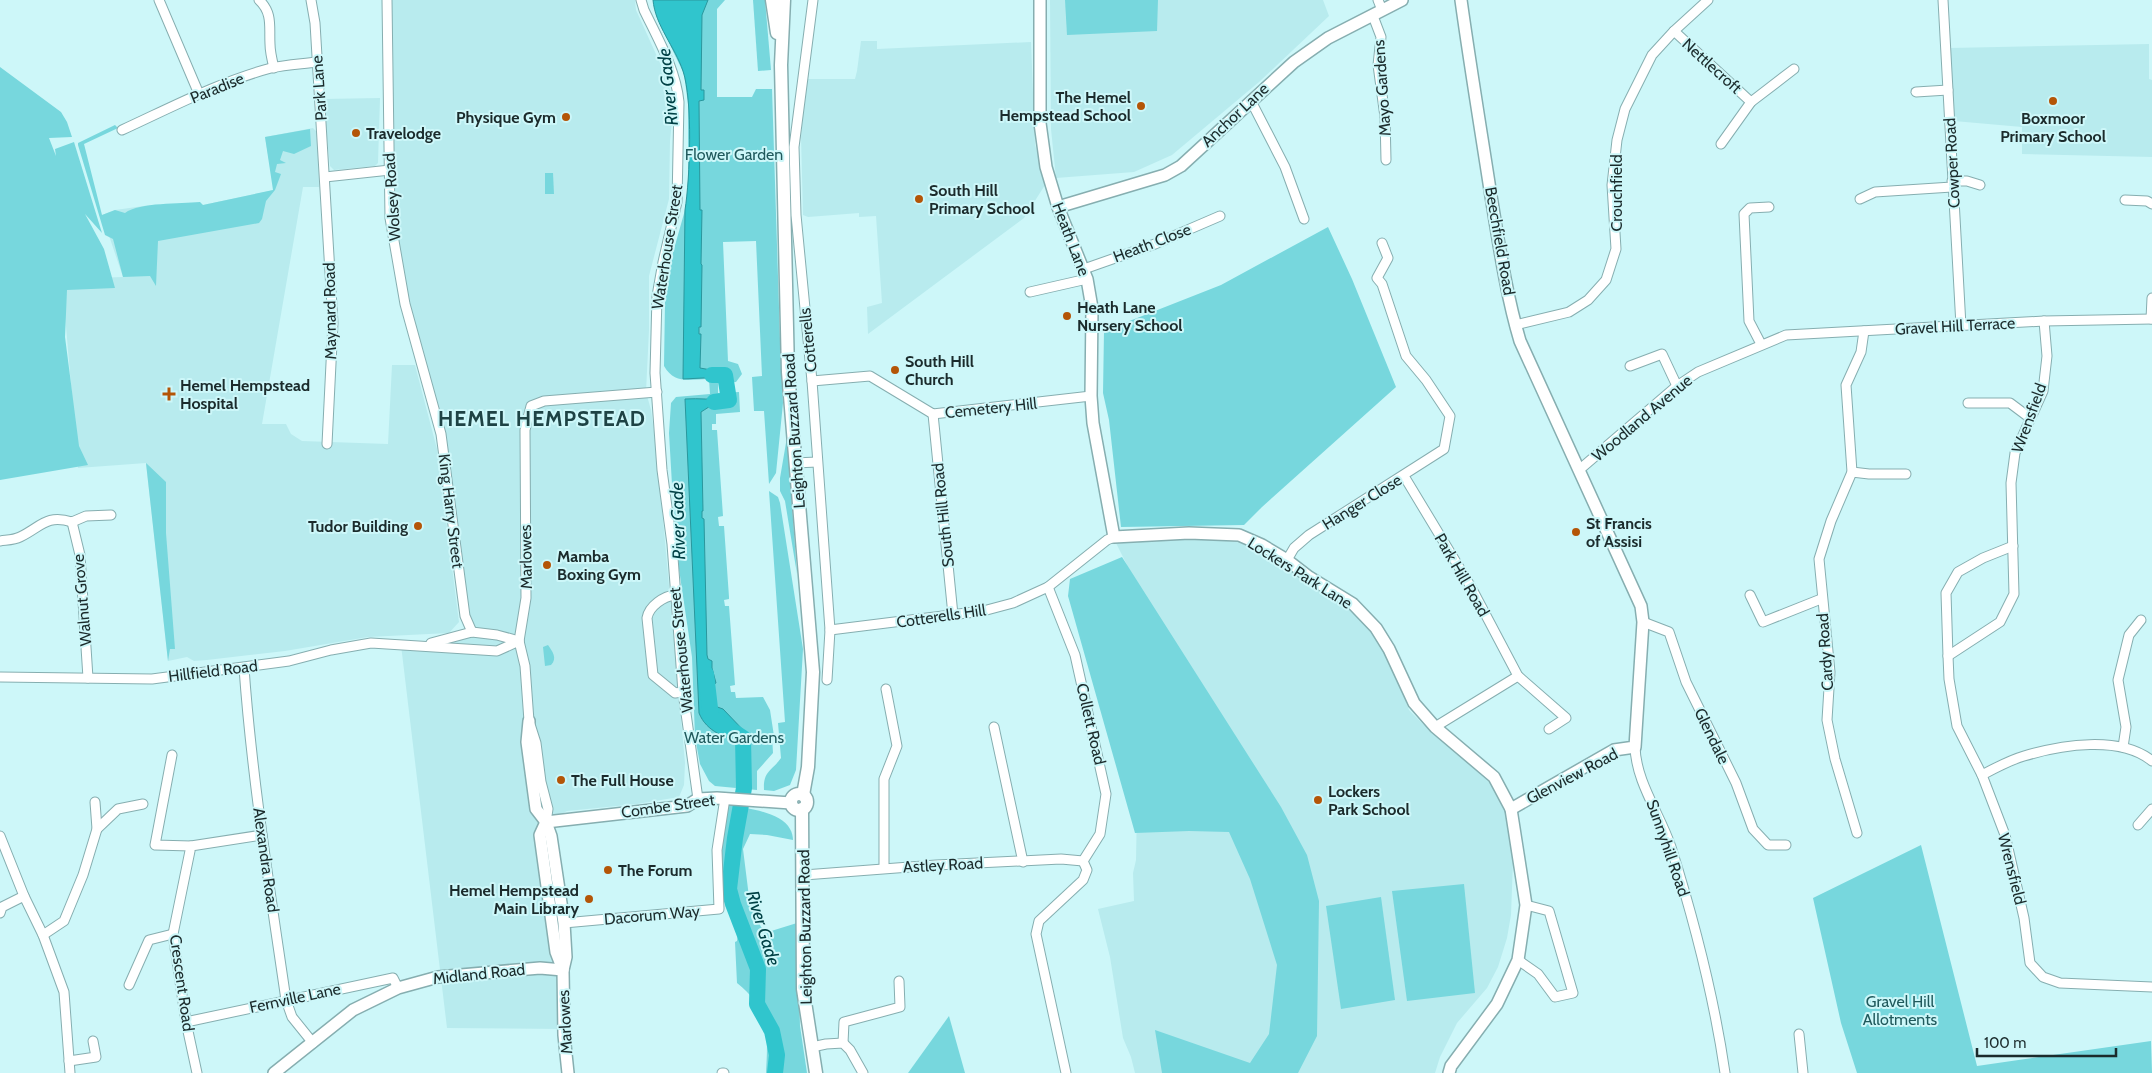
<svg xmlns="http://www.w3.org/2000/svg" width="2152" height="1073" font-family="Cabin,sans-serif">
  <rect width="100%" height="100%" fill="#cdf7f9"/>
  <g fill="#b8ebee">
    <polygon points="387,0 635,0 636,10 660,63 674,100 670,141 669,199 649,276 649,330 646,392 651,410 657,453 685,763 684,785 679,797 637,804 567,811 546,822 563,912 565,1029 447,1028 401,645 423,645 472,632 465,616 429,391 390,218"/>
    <polygon points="1050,0 1323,0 1329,16 1259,82 1172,155 1134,172 1056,178 1051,129"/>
    <polygon points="861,41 877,41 877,49 1031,42 1035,144 1045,185 1024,218 868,334 867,307 882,303 876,216 859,217 859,213 808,217 803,215 801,137 805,79 855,79 857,71"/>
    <polygon points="2149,44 2149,79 2152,80 2152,157 2022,154 2022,127 1954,121 1950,48"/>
    <polygon points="380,98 378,163 375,166 334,170 330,166 323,99"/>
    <polygon points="313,128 318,133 319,187 303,187 262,424 286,424 291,434 302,441 388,444 392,365 415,365 437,449 459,622 449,633 368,637 285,651 207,660 194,661 187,657 168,661 146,463 78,468 62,279 123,277 102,215 115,210 151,205 203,205 274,190 265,137"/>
    <polygon points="1123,538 1227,539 1272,553 1340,601 1377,636 1389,659 1409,710 1423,724 1473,764 1489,779 1497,792 1514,834 1511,915 1507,938 1498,967 1487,988 1457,1023 1440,1057 1435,1073 1135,1073 1131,1057 1123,1038 1110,957 1098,909 1134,901 1133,873 1136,860 1137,808 1117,571 1127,565 1115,541"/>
  </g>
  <g fill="#77d7dd">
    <path d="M653 0H725L717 9V97H752L756 89H772L781 370 783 403 776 473 769 484 764 411H754L752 377 762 376 756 241 723 242 728 361 738 364 742 374 736 382 723 383 722 378H718V393L739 392 740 412 716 414V424H712V430H717L723 516 718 517 719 526H724L729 597V599L724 600 725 606H729L735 685 730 686 731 692H735L736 698 763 697 770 710 774 736H772L773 753 757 771V790L715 786 709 781 700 764 695 737 692 657 679 569 673 502 669 433 671 403 676 397 710 394 709 379C689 379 675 385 664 366L665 302 672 256 685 210 688 191V104L684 74 657 18Z"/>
    <polygon points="753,0 765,0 771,70 758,71"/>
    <polygon points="1065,0 1158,0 1157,31 1067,35"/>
    <polygon points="0,67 61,112 67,122 72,137 49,138 56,156 55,149 74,142 102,233 85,214 104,249 115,288 67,290 65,337 79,446 88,465 0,480"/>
    <path d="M115 125 118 128 84 144 102 215 115 210 125 213C140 202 180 204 200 202L203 205 273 190 265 137 310 129 311 146 294 154 283 151 280 160 286 163 277 164 275 172 281 174 275 190 266 201 262 219 259 223 158 241 156 286 150 276 123 277 113 239 105 235 78 145V143Z"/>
    <polygon points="545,173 553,173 554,194 545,194"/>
    <polygon points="1328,227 1352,279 1396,387 1262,507 1244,525 1121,527 1109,420 1103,393 1104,331 1221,285"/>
    <polygon points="787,437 797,574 785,501 780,491 780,478"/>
    <polygon points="146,463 166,482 166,533 175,649 170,649 168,661"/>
    <path d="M769 491 778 497 780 503 803 649 796 770 790 785 774 791 764 790C763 771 771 772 781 758L778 723 785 722Z"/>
    <polygon points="1122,557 1281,807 1307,855 1319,901 1317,1036 1298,1073 1162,1073 1155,1030 1250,1063 1269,1034 1277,965 1250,879 1229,832 1189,831 1135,833 1068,596 1070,579"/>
    <path d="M548 645C552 651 558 658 551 665L545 666 543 647Z"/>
    <path d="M729 805C746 808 781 812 790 829 792 832 793 837 793 840L767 835 750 834 743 849 750 905 761 927 768 932 797 923 800 1026 807 1073H766C768 1035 770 1009 737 983L735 942 737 941 738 933 730 905 724 902 719 846Z"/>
    <polygon points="1921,845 1977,1066 2151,1041 2152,1073 1857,1073 1841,1023 1813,898"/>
    <polygon points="1464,884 1475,993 1407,1001 1392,891"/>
    <polygon points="1381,897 1395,1000 1341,1009 1326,906"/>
    <polygon points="949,1016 965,1073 908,1073"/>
  </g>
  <g fill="#30c5cd" stroke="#2a979d">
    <path d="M653 0H708L702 15 701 90H704V100L699 101 700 210H702L701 264 702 265 701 327H699V334H701L700 368 728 373V382H724L723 377 683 379 685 210C690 178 693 101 683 71 675 47 655 25 653 0Z"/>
    <path d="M730 392 731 401 715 403 701 412 703 511H702V518L704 519 707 655 708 659 712 661V668L716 683 712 685H709V704L723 709 746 733 744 738C727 741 706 731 699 713L685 399C700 398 711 400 725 399V393Z"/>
  </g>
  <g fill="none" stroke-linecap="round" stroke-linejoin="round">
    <g stroke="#30c5cd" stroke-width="16">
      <polyline points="712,375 725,375 729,400 714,402"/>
      <polyline points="706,674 711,717 743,738 744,788 735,838 729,889 733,904 758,969 757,1004 772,1031 777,1055 775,1073"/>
    </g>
    <defs>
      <g id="street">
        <polyline points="159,0 199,94"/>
        <path d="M259 0C273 13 269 27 270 44 270 52 272 60 274 68"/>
        <polyline points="311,0 315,23 333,323 327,444"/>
        <polyline points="387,0 390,218 405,304 441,434 465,616 472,632"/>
        <path d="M641 0 644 10C658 39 676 70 679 102L677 202 663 262 657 296 655 373 662 470 672 544 683 692 698 799"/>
        <polyline points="813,0 794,147 796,215 812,381 830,630 827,680"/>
        <polyline points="1378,0 1382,10"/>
        <polyline points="1943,0 1961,326"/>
        <polyline points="1373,16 1381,37 1378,65 1385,117 1386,160"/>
        <polyline points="1674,31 1751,102"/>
        <polyline points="1916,92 1948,90"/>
        <polyline points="1251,101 1285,167 1304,219"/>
        <path d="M122 130C170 108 219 82 271 68 286 65 302 64 317 62"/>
        <polyline points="1721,144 1751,102 1794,69"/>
        <polyline points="325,177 390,170"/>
        <polyline points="1952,181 1967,181 1980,185"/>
        <polyline points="1860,199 1875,192 1952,187"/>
        <polyline points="2125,200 2147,201 2152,204"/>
        <polyline points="1084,269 1155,244 1220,216"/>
        <polyline points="1030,292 1087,279"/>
        <polyline points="2151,319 2152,298"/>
        <polyline points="1515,325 1569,312 1588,300 1606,280 1616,249 1612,185 1617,140 1625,109 1652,55 1674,31 1708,0"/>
        <polyline points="1761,344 1749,321 1744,214 1750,208 1769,207"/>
        <polyline points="1630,366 1662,354 1677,386"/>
        <polyline points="812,381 870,376 933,414 1091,396"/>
        <polyline points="1968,403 2010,403 2030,418"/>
        <polyline points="933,414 953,615"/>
        <polyline points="795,463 817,462"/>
        <polyline points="1579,470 1677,386 1698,372 1786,335 2044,321 2152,319"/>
        <polyline points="1852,472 1869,474 1906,474"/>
        <polyline points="1404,476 1471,587 1518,676 1566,718 1549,729"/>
        <polyline points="72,522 80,555 88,678"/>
        <path d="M0 541C6 540 14 540 20 537 41 527 46 514 72 522L86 516 111 515"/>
        <polyline points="2013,546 1983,558 1958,572 1946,593 1948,656 1949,679 1957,726 1982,775 2005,835 2024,918 2030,963 2043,977 2060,983 2152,987"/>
        <polyline points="1287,560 1294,548 1309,535 1444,449 1450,416 1426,380 1406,356 1382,284 1377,278 1388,258 1382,243"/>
        <polyline points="1048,587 1075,655 1106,794 1100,834 1083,861"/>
        <path d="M675 595C664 596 649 606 647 618L653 675 675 693 683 692"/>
        <polyline points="1750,595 1763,622 1821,599"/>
        <polyline points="1643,622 1669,632 1686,682 1736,783 1753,829 1768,845 1786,845"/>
        <polyline points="830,630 983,611 1013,603 1048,587 1107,540 1114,537"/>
        <polyline points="431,643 472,632 497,635 519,641"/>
        <polyline points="1948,656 2000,622 2014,594 2011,483 2015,453 2043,391 2047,356 2044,321"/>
        <path d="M244 668C252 779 270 890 286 1000L292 1017 313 1043"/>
        <polyline points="0,677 152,679 289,661 331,650 371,643 497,651 519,641"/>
        <polyline points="994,727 1023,862"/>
        <polyline points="1435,727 1518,676"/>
        <path d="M1635 747C1636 782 1660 814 1671 847 1694 920 1714 997 1725 1073"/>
        <polyline points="2123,747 2126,727 2118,680 2129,635 2141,620"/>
        <polyline points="172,755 155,845 191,846"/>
        <path d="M1982 775C1995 768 2010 760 2024 756 2061 745 2120 735 2152 761"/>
        <polyline points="546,822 548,809 541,782 536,743 529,721 525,666 519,641 526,598 525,430 531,406 544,401 657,392"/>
        <polyline points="2138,825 2152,809"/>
        <polyline points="97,829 118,809 143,804"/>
        <polyline points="1857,833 1835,759 1827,720 1830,672 1819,559 1831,521 1852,472 1846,385 1861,352 1864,331"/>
        <polyline points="0,836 24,896 43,935 64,992 70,1073"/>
        <polyline points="884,868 884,779 897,746 886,689"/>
        <polyline points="804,875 936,865 1061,859 1083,861"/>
        <polyline points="0,913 2,907 24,896"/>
        <polyline points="564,923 719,909 717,850 725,798"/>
        <polyline points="43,935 64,921 83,875 97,829 95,802"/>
        <polyline points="1518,960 1538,974 1555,997 1573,993 1549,911 1526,905"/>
        <polyline points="129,985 149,940 173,934"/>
        <polyline points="186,1022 393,978 398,988"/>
        <polyline points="1799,1034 1803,1073"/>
        <polyline points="843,1043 844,1022 900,1007 899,981"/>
        <polyline points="812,1047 826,1044 843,1043 850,1050 863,1073"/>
        <polyline points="69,1061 96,1057 93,1041"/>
        <polyline points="197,1073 186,1022 173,934 191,846 262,835"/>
        <polyline points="722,1073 724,1073"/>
        <polyline points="1066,1073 1036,934 1039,921 1083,880 1087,870 1083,861"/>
      </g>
      <g id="secondary">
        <polyline points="1040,0 1040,123 1046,167 1058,207 1087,279 1092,308 1091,396 1093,423 1114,537 1189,533 1239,535 1262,545 1287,560 1309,577 1353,604 1376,628 1389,649 1414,703 1435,727 1494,777 1511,809 1526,905 1518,960 1497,1004 1451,1066 1449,1073"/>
        <path d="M1461 0C1470 65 1481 131 1491 196 1499 244 1506 294 1520 341L1641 606 1643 622 1635 747 1614 750 1511 809"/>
        <polyline points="1058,207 1165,175 1181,166 1294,62 1328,38 1402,0"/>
        <polyline points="529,721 527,742 536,809 546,822 551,836 564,923 566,957 563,970 564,1035 568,1073"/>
        <polyline points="546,822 687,806 698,799 717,798 791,803"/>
        <polyline points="546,822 540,835 556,952 563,970"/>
        <polyline points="274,1073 353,1010 398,988 438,977 540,968 563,970"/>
      </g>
      <g id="primary">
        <polyline points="772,0 777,33"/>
        <polyline points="784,0 781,65 788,372 813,672 808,767 803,795"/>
        <circle cx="799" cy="802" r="8"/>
        <polyline points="802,809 803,989 816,1073"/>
      </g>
    </defs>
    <use href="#street" stroke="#86aeb0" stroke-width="11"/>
    <use href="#secondary" stroke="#86aeb0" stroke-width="14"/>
    <use href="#primary" stroke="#86aeb0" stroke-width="15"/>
    <use href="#street" stroke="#fff" stroke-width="9"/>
    <use href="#secondary" stroke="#fff" stroke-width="11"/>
    <use href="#primary" stroke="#fff" stroke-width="12"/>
  </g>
  <g fill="#b45507" stroke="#cdf7f9" stroke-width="2">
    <circle cx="2053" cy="101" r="5"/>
    <circle cx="1141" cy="106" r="5"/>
    <circle cx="566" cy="117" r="5"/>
    <circle cx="356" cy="133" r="5"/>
    <circle cx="919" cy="199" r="5"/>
    <circle cx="1067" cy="316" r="5"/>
    <circle cx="895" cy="370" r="5"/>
    <path d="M166.5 386.5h5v5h5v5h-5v5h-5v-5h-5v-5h5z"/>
    <circle cx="418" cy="526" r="5"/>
    <circle cx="1576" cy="532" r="5"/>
    <circle cx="547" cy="565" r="5"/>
    <circle cx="561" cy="780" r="5"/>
    <circle cx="1318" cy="800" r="5"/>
    <circle cx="608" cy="870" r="5"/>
    <circle cx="589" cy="899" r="5"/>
  </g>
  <g text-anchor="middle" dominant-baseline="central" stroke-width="4" stroke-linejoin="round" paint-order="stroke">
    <g font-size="16" fill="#1b2b2c" stroke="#cdf7f9">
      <text transform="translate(1712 66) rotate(42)">Nettlecroft</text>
      <text transform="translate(217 88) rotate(-22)">Paradise</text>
      <text transform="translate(319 88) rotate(-94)">Park Lane</text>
      <text transform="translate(1382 88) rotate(-94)">Mayo Gardens</text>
      <text transform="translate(1235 115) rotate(-43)">Anchor Lane</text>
      <text transform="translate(1952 163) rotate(-93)">Cowper Road</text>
      <text transform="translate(1616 193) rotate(-90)">Crouchfield</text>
      <text transform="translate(392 197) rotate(-94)">Wolsey Road</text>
      <text transform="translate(1071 239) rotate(69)">Heath Lane</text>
      <text transform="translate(1500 241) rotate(80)">Beechfield Road</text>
      <text transform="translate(1152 243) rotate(-21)">Heath Close</text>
      <text transform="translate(667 247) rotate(-81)">Waterhouse Street</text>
      <text transform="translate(330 311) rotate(-91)">Maynard Road</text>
      <text transform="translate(1955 326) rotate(-3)">Gravel Hill Terrace</text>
      <text transform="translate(808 340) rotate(-96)">Cotterells</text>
      <text transform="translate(991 408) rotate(-6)">Cemetery Hill</text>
      <text transform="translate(1642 418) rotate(-40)">Woodland Avenue</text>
      <text transform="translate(2029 418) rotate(-70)">Wrensfield</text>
      <text transform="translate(794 431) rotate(-94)">Leighton Buzzard Road</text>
      <text transform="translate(1362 502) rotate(-32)">Hanger Close</text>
      <text transform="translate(451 511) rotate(83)">King Harry Street</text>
      <text transform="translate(943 515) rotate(-96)">South Hill Road</text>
      <text transform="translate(526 557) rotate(-91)">Marlowes</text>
      <text transform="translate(1300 573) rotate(32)">Lockers Park Lane</text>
      <text transform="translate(1462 575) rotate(60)">Park Hill Road</text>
      <text transform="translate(82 600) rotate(-95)">Walnut Grove</text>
      <text transform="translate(941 616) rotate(-8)">Cotterells Hill</text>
      <text transform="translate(681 650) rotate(-96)">Waterhouse Street</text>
      <text transform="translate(1825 652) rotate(-94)">Cardy Road</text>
      <text transform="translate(213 671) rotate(-7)">Hillfield Road</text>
      <text transform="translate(1091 724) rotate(77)">Collett Road</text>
      <text transform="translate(1712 736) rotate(64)">Glendale</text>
      <text transform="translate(1572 776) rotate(-28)">Glenview Road</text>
      <text transform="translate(668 806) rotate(-8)">Combe Street</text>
      <text transform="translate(1668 848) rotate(71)">Sunnyhill Road</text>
      <text transform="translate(266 860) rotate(82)">Alexandra Road</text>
      <text transform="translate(943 865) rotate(-3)">Astley Road</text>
      <text transform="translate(2012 869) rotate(76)">Wrensfield</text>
      <text transform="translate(652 915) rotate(-5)">Dacorum Way</text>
      <text transform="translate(805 927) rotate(-91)">Leighton Buzzard Road</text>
      <text transform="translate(479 974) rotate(-6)">Midland Road</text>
      <text transform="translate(182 983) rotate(82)">Crescent Road</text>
      <text transform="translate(295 998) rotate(-12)">Fernville Lane</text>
      <text transform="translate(565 1022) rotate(-93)">Marlowes</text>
    </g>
    <g font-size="16" font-weight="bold" fill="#1b2b2c" stroke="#cdf7f9" text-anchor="start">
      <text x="1131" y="97" text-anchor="end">The Hemel<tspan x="1131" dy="18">Hempstead School</tspan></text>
      <text x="556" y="117" text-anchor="end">Physique Gym</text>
      <text x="2053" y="118" text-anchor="middle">Boxmoor<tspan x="2053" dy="18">Primary School</tspan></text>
      <text x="366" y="133">Travelodge</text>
      <text x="929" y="190">South Hill<tspan x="929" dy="18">Primary School</tspan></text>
      <text x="1077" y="307">Heath Lane<tspan x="1077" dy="18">Nursery School</tspan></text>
      <text x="905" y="361">South Hill<tspan x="905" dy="18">Church</tspan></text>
      <text x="180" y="385">Hemel Hempstead<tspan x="180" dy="18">Hospital</tspan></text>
      <text x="1586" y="523">St Francis<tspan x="1586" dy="18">of Assisi</tspan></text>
      <text x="408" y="526" text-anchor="end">Tudor Building</text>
      <text x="557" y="556">Mamba<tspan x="557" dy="18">Boxing Gym</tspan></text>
      <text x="571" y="780">The Full House</text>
      <text x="1328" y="791">Lockers<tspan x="1328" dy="18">Park School</tspan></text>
      <text x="618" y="870">The Forum</text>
      <text x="579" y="890" text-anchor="end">Hemel Hempstead<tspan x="579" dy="18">Main Library</tspan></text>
    </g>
    <g font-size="16" fill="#205a5d" stroke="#cdf7f9">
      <text x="734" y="154">Flower Garden</text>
      <text x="734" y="737">Water Gardens</text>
      <text x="1900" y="1001">Gravel Hill<tspan x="1900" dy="18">Allotments</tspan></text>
    </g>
    <g font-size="18" font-style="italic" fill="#004145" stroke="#cdf7f9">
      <text transform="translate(668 87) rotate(-96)">River Gade</text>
      <text transform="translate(678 521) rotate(-92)">River Gade</text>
      <text transform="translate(763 928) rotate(73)">River Gade</text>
    </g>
    <g font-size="21" font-weight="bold" letter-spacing="1" fill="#1e4345" stroke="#cdf7f9">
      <text x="542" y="418">HEMEL HEMPSTEAD</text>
    </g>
  </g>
  <path d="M1977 1048v8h139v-8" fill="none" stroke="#1b2b2c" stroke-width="2.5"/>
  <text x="1984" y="1048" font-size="15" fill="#1b2b2c" stroke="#cdf7f9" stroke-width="4" paint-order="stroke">100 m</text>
</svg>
